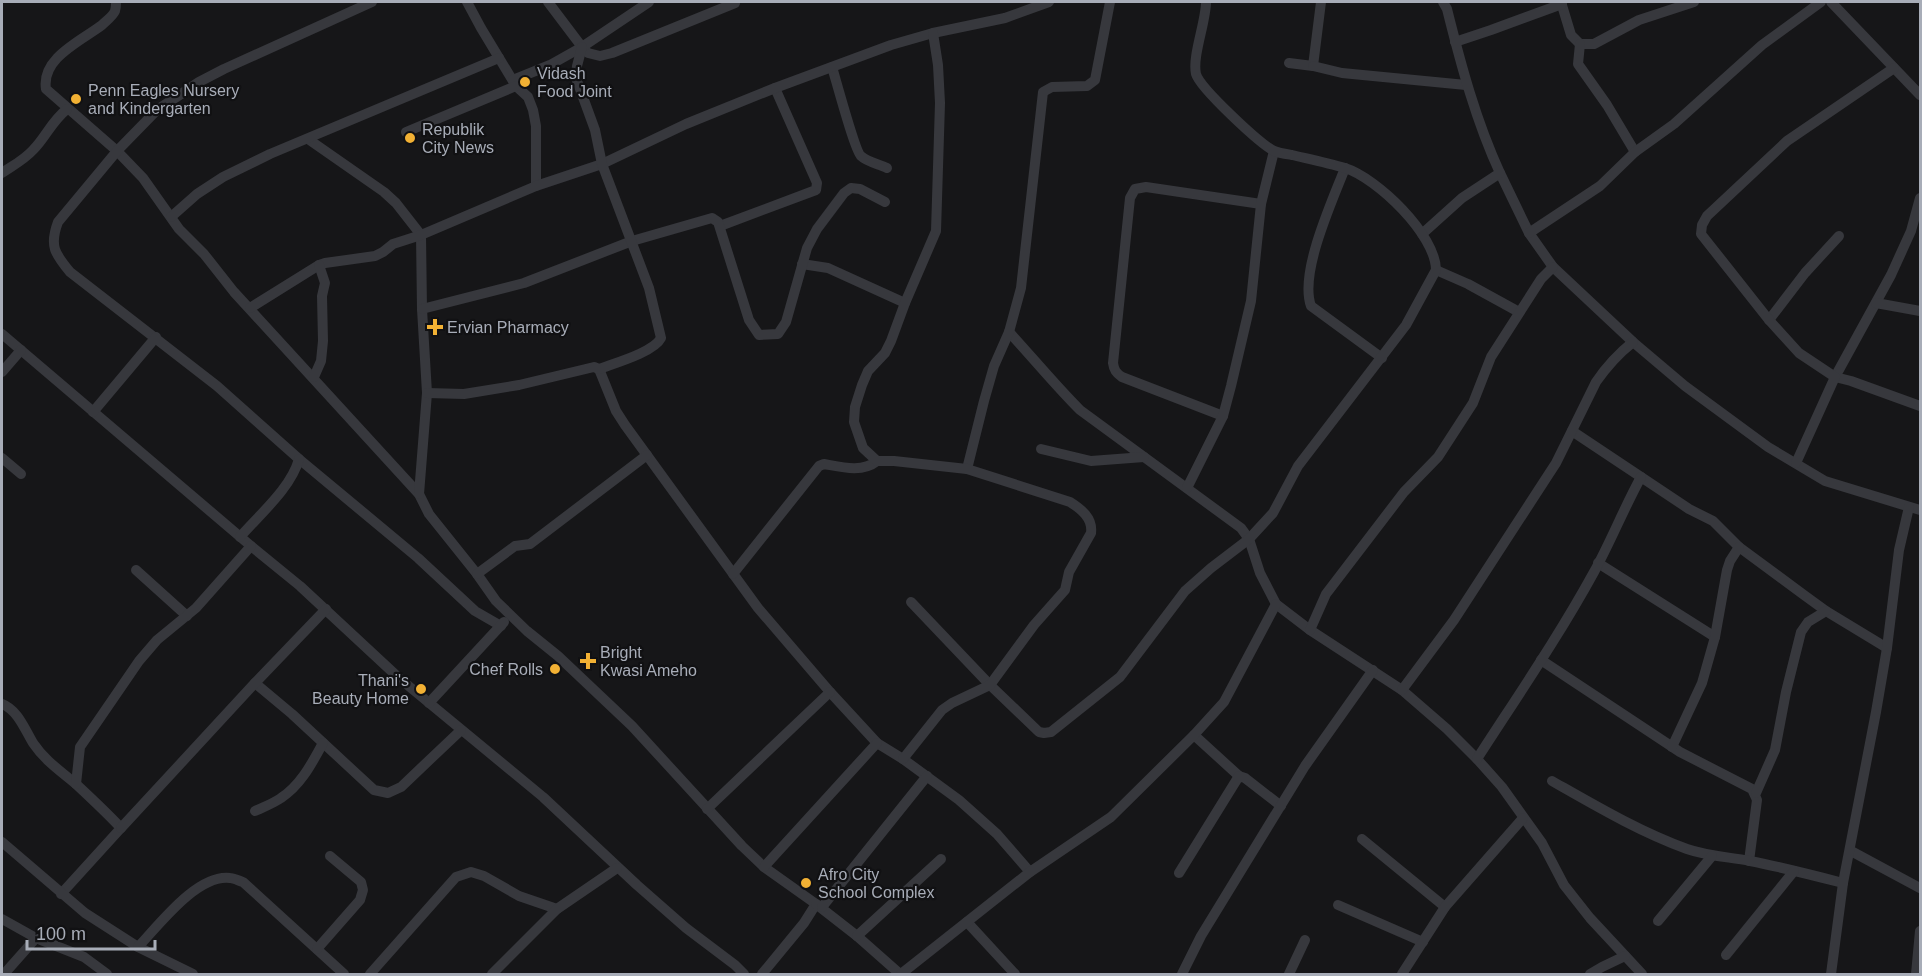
<svg xmlns="http://www.w3.org/2000/svg" width="1922" height="976" font-family="Helvetica,sans-serif">
  <rect width="100%" height="100%" fill="#161618"/>
  <g fill="none" stroke-linecap="round" stroke-linejoin="round">
    <g stroke="#37383d" stroke-width="10">
      <path d="M116 2C116 5 116 8 115 11 113 16 106 21 102 25 81 41 41 58 46 89L117 151 143 178 179 229 204 254 234 292 419 494 429 514 477 574 496 601 527 631 558 656 632 726 742 846 764 867 816 904 804 923 762 974"/>
      <path d="M372 2 224 69 199 82 157 110 117 151 58 222C49 246 55 254 70 272L217 386 299 459 418 558 475 611 501 626"/>
      <polyline points="467,2 481,28 516,86 528,97 533,110 536,126 536,186"/>
      <polyline points="548,2 582,47 588,53 600,56 612,53 735,3"/>
      <polyline points="1561,2 1571,35 1580,44 1594,44 1639,20 1694,2"/>
      <polyline points="1831,2 1920,95"/>
      <polyline points="1455,42 1491,30 1562,4"/>
      <polyline points="1580,44 1578,64 1607,105 1635,152"/>
      <polyline points="1289,63 1313,66 1321,2"/>
      <polyline points="1313,66 1342,73 1466,85"/>
      <path d="M832 67C836 80 855 151 861 156 867 162 879 164 887 168"/>
      <polyline points="513,80 550,65 582,47 649,2"/>
      <polyline points="406,132 516,86"/>
      <polyline points="308,139 384,192 396,203 421,235 422,309 427,393 419,494"/>
      <path d="M1345 168C1332 202 1299 273 1311 306L1382 358"/>
      <path d="M2 173C12 166 24 160 33 150 46 137 51 122 67 109"/>
      <polyline points="1500,173 1529,233 1553,267 1633,342 1685,386 1768,447 1825,481 1920,510"/>
      <polyline points="1920,198 1911,231 1891,275 1835,377 1851,381 1920,406"/>
      <polyline points="171,217 197,194 223,177 270,154 499,58"/>
      <polyline points="720,226 816,190 817,183 775,88"/>
      <polyline points="1529,233 1600,186 1635,152 1674,124 1762,45 1821,2"/>
      <path d="M1422 234 1462 198 1500 173C1476 121 1461 65 1447 9L1443 2"/>
      <polyline points="802,264 828,268 905,303"/>
      <polyline points="1436,270 1468,284 1519,312"/>
      <polyline points="1876,303 1920,311"/>
      <polyline points="250,308 319,265 325,263 375,256 383,252 393,244 421,235 536,186 602,164 686,124 775,88 891,45 933,33 1005,18 1049,2"/>
      <polyline points="422,309 524,283 632,241 712,218 718,222 749,320 759,335 778,334 786,322 807,248 817,229 844,193 851,188 860,189 885,202"/>
      <polyline points="1769,320 1805,273 1839,236"/>
      <path d="M1009 332C1033 358 1055 385 1080 410L1241 528 1249 539 1260 573 1276 604 1310 630 1402 690 1447 729 1477 759 1502 787 1542 843 1564 885 1590 918 1642 974"/>
      <polyline points="2,334 251,546 300,586 399,678 543,797 637,885 686,928 735,965 744,974"/>
      <polyline points="599,369 616,411 625,425 758,608 830,692 877,743 903,759 959,800 997,834 1030,872"/>
      <polyline points="2,372 21,350"/>
      <polyline points="314,377 321,361 323,341 322,296 325,283 319,265"/>
      <path d="M427 393 464 394 519 385 594 367 599 369C615 363 654 352 661 338L649 288 602 164 595 130 576 78 577 66 582 47"/>
      <polyline points="93,412 156,337"/>
      <path d="M1223 416 1122 377C1116 373 1114 370 1113 363L1130 198 1135 189 1146 187 1261 204"/>
      <polyline points="1572,431 1689,509 1713,521 1739,547 1804,595 1826,611 1887,648"/>
      <polyline points="1041,449 1091,461 1144,457"/>
      <polyline points="2,458 21,474"/>
      <polyline points="1796,463 1835,377 1799,353 1769,320 1701,234 1702,225 1707,216 1787,141 1894,68"/>
      <polyline points="967,469 984,401 994,366 1009,332 1021,288 1043,92 1052,87 1087,86 1095,80 1110,2"/>
      <polyline points="1187,488 1223,416 1231,386 1251,301 1261,204 1274,151"/>
      <path d="M240 537C260 514 291 488 299 459"/>
      <polyline points="1598,563 1715,637"/>
      <polyline points="136,570 187,616"/>
      <polyline points="477,574 515,546 530,544 647,455"/>
      <path d="M733 574 819 466 824 464C841 467 862 473 877 461"/>
      <path d="M911 602 990 685 1039 732 1044 733 1051 732 1120 677 1185 591 1211 568 1249 539 1273 513 1298 466 1406 325 1436 270C1436 235 1377 178 1345 168 1328 163 1309 159 1292 155 1286 154 1279 153 1274 151 1259 143 1200 88 1196 74 1192 56 1206 22 1206 2"/>
      <polyline points="1310,630 1326,594 1404,492 1438,457 1473,403 1491,357 1541,279 1553,267"/>
      <polyline points="1541,660 1680,752 1752,789 1757,800 1749,861"/>
      <polyline points="255,683 292,714 374,790 388,793 401,787 461,730"/>
      <path d="M1402 690 1454 620 1556 463 1596 382C1607 366 1618 354 1633 342"/>
      <polyline points="429,703 504,622"/>
      <path d="M2 704C18 710 25 730 33 743 45 761 62 772 77 785 92 799 107 813 121 828L61 894"/>
      <polyline points="1194,735 1239,776"/>
      <polyline points="1672,747 1702,683 1715,637 1727,570 1730,561 1739,547"/>
      <path d="M903 759 942 710 952 703 990 685 1034 625 1065 590 1069 572 1091 533C1093 518 1081 509 1070 502L967 469 894 461H877L863 448 854 422 855 407 862 385 868 371 885 353 891 341 905 303 936 231 940 103 938 65 933 33"/>
      <path d="M1477 759C1517 697 1559 636 1594 572 1611 541 1624 508 1641 477"/>
      <path d="M1552 781C1596 806 1640 832 1687 849 1707 856 1729 857 1750 861 1781 867 1812 875 1843 883"/>
      <polyline points="76,784 80,747 139,661 157,640 196,608 251,546"/>
      <polyline points="1756,793 1775,750 1786,692 1801,632 1808,622 1826,611"/>
      <polyline points="707,809 830,692"/>
      <path d="M255 811C264 807 274 803 281 798 301 785 312 763 323 743"/>
      <polyline points="121,828 255,683 326,609"/>
      <polyline points="1362,839 1445,907"/>
      <polyline points="2,842 85,913 138,947 193,974"/>
      <polyline points="1851,851 1920,888"/>
      <polyline points="764,867 877,743"/>
      <polyline points="1179,873 1239,776 1245,778 1281,806"/>
      <polyline points="816,904 857,936 900,974"/>
      <polyline points="1338,905 1423,942"/>
      <polyline points="822,907 927,776"/>
      <polyline points="2,919 36,938 84,957 107,974"/>
      <polyline points="1658,921 1712,856"/>
      <polyline points="967,922 1015,974"/>
      <polyline points="857,936 941,859"/>
      <path d="M138 947C159 925 197 874 230 878 234 878 239 881 243 882L344 974"/>
      <polyline points="317,949 360,900 363,890 361,882 330,856"/>
      <polyline points="1726,955 1794,871"/>
      <polyline points="4,974 36,938"/>
      <polyline points="370,974 456,877 471,872 484,876 519,896 557,909"/>
      <polyline points="492,974 557,909 617,868"/>
      <polyline points="901,974 1030,872 1111,817 1194,735 1224,702 1276,604"/>
      <polyline points="1182,974 1201,936 1305,766 1373,670"/>
      <polyline points="1289,974 1305,940"/>
      <polyline points="1402,974 1445,907 1523,818"/>
      <polyline points="1590,974 1602,967 1625,956"/>
      <polyline points="1831,974 1843,883 1876,712 1887,648 1899,550 1909,507"/>
      <polyline points="1916,974 1920,931"/>
    </g>
  </g>
  <g fill="#f2b134" stroke="#111113" stroke-width="2">
    <circle cx="525" cy="82" r="6"/>
    <circle cx="76" cy="99" r="6"/>
    <circle cx="410" cy="138" r="6"/>
    <path d="M432 318h6v6h6v6h-6v6h-6v-6h-6v-6h6z"/>
    <path d="M585 652h6v6h6v6h-6v6h-6v-6h-6v-6h6z"/>
    <circle cx="555" cy="669" r="6"/>
    <circle cx="421" cy="689" r="6"/>
    <circle cx="806" cy="883" r="6"/>
  </g>
  <g text-anchor="middle" dominant-baseline="central" stroke-width="4.5" stroke-linejoin="round" paint-order="stroke">
    <g font-size="16" fill="#a8adb8" stroke="#111113" text-anchor="start">
      <text x="537" y="73">Vidash<tspan x="537" dy="18">Food Joint</tspan></text>
      <text x="88" y="90">Penn Eagles Nursery<tspan x="88" dy="18">and Kindergarten</tspan></text>
      <text x="422" y="129">Republik<tspan x="422" dy="18">City News</tspan></text>
      <text x="447" y="327">Ervian Pharmacy</text>
      <text x="600" y="652">Bright<tspan x="600" dy="18">Kwasi Ameho</tspan></text>
      <text x="543" y="669" text-anchor="end">Chef Rolls</text>
      <text x="409" y="680" text-anchor="end">Thani's<tspan x="409" dy="18">Beauty Home</tspan></text>
      <text x="818" y="874">Afro City<tspan x="818" dy="18">School Complex</tspan></text>
    </g>
  </g>
  <rect width="1922" height="976" fill="none" stroke="#a8adb8" stroke-width="6"/>
  <path d="M27 940v9h128v-9" fill="none" stroke="#a8adb8" stroke-width="3"/>
  <text x="36" y="940" font-size="18" fill="#a8adb8" stroke="#111113" stroke-width="4.5" paint-order="stroke">100 m</text>
</svg>
